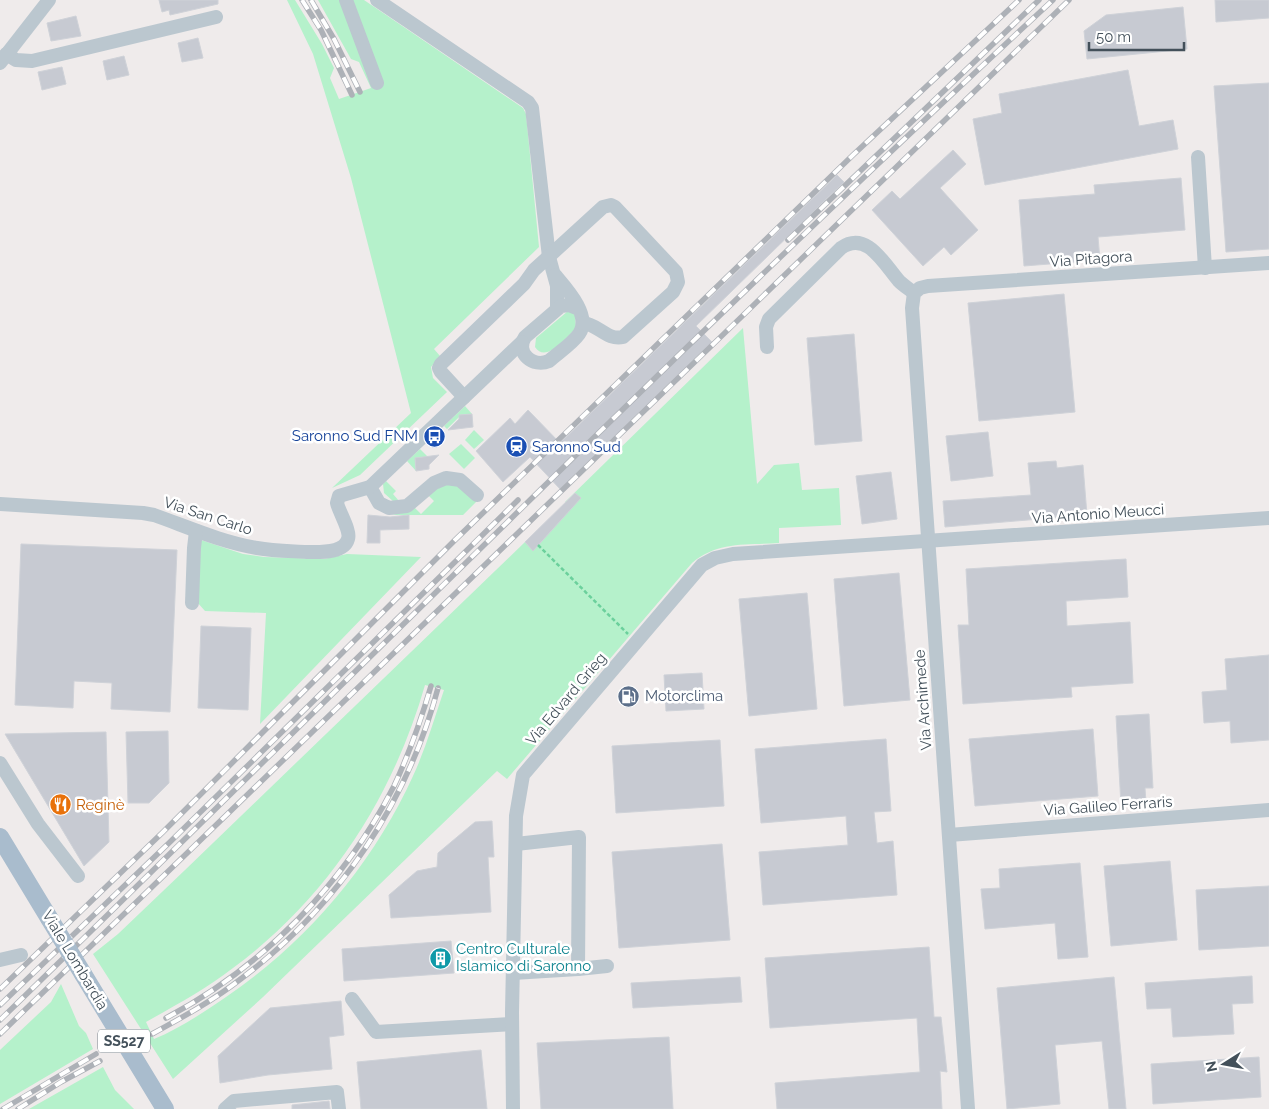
<svg xmlns="http://www.w3.org/2000/svg" width="1269" height="1109" font-family="Raleway,sans-serif">
  <rect width="100%" height="100%" fill="#efebeb"/>
  <g fill="#b5f1cb" fill-rule="evenodd">
    <polygon points="287,0 295,0 322,44 334,68 330,78 339,99 371,88 359,62 351,59 318,0 364,0 523,108 526,114 539,247 434,349 440,356 431,367 433,378 447,392 360,475 332,488 411,413 351,178 313,54"/>
    <path d="M568 311 575 313 576 328C567 337 546 364 535 347L536 338Z"/>
    <path d="M743 328 757 484 774 465 799 463 802 490 839 488 841 525 779 528V543C748 545 717 541 692 563L507 779 497 771 263 997 173 1079 93 954 118 934 185 870 525 542 533 551 571 508 565 502ZM425 685 444 690C434 719 426 748 413 776 373 864 307 942 226 997 204 1012 179 1029 154 1039L146 1022C176 1005 206 989 233 968 328 898 393 797 425 685Z"/>
    <polygon points="465,406 472,414 459,415 459,417 447,429 444,426"/>
    <polygon points="474,430 484,440 474,449 465,440"/>
    <polygon points="461,444 475,458 464,469 449,454"/>
    <polygon points="420,449 428,457 415,458 416,471 407,461"/>
    <polygon points="386,481 396,491 393,494 399,501 394,502 384,493 383,484"/>
    <polygon points="452,481 477,501 463,515 391,515 407,512 414,507 421,514 434,501 427,494"/>
    <polygon points="201,540 243,554 264,557 324,559 347,554 421,557 260,724 266,613 205,611 197,602"/>
    <polygon points="61,984 79,1026 86,1033 93,1049 0,1104 0,1050 51,1002"/>
    <polygon points="103,1067 115,1090 134,1109 29,1109"/>
  </g>
  <g fill="#c7cad2" stroke="#cfd2d8">
    <polygon points="159,0 218,0 218,4 170,15 169,10 162,12"/>
    <polygon points="1215,0 1269,0 1269,18 1216,22"/>
    <polygon points="1183,7 1187,49 1087,59 1084,31 1106,15"/>
    <polygon points="76,16 81,36 51,41 47,23"/>
    <polygon points="198,38 203,58 182,62 178,43"/>
    <polygon points="124,56 129,75 107,80 103,61"/>
    <polygon points="62,67 66,84 42,90 38,72"/>
    <polygon points="1128,70 1139,126 1173,120 1178,149 985,185 973,119 1002,113 999,94"/>
    <polygon points="1269,83 1269,249 1226,252 1214,86"/>
    <polygon points="953,150 966,164 940,188 978,230 951,255 944,247 923,266 872,210 892,191 900,199"/>
    <polygon points="837,175 844,182 696,326 712,342 560,489 530,457 503,482 476,451 510,418 515,424 528,410 560,443"/>
    <polygon points="1181,178 1185,230 1098,237 1100,260 1024,266 1019,200 1095,194 1094,185"/>
    <polygon points="1064,294 1075,412 979,421 968,303"/>
    <polygon points="854,334 862,441 815,445 807,338"/>
    <polygon points="472,414 473,427 448,430 459,419 459,415"/>
    <polygon points="988,432 993,476 951,481 946,436"/>
    <polygon points="439,455 429,465 429,469 416,471 415,458"/>
    <polygon points="1056,461 1057,468 1083,465 1087,515 945,527 943,501 1031,495 1028,463"/>
    <polygon points="891,472 897,519 862,524 856,476"/>
    <polygon points="575,493 581,498 533,551 525,542"/>
    <polygon points="368,515 390,517 409,515 409,529 380,530 380,543 367,543"/>
    <polygon points="21,544 177,550 170,712 111,709 112,683 74,681 73,708 15,705"/>
    <polygon points="1126,559 1128,597 1066,601 1067,626 1130,622 1133,683 1071,687 1072,697 963,704 958,625 969,625 966,569"/>
    <polygon points="899,573 910,700 844,706 834,579"/>
    <polygon points="807,593 817,709 749,716 739,599"/>
    <polygon points="201,626 251,628 248,710 198,708"/>
    <polygon points="1269,655 1269,740 1231,743 1230,721 1204,723 1202,692 1227,690 1225,659"/>
    <polygon points="702,673 704,709 666,711 664,675"/>
    <polygon points="1149,714 1153,788 1145,788 1146,803 1121,805 1116,716"/>
    <polygon points="1093,729 1098,796 975,806 969,739"/>
    <polygon points="168,731 169,783 149,803 128,803 126,732"/>
    <polygon points="106,732 109,842 84,866 5,734"/>
    <polygon points="886,739 891,811 874,812 877,843 893,841 897,895 763,905 759,852 848,845 846,816 761,823 755,749"/>
    <polygon points="720,740 724,806 616,813 612,746"/>
    <polygon points="492,821 494,857 488,857 491,912 391,918 389,895 417,871 437,867 438,853 475,822"/>
    <polygon points="722,844 730,940 619,948 612,852"/>
    <polygon points="1170,861 1177,940 1111,946 1104,866"/>
    <polygon points="1080,863 1088,957 1058,959 1055,923 985,929 981,889 1000,888 999,869"/>
    <polygon points="1269,886 1269,946 1199,950 1196,890"/>
    <polygon points="451,941 454,973 344,981 342,949"/>
    <polygon points="929,947 934,1017 941,1017 947,1072 940,1071 942,1109 777,1109 775,1083 920,1072 917,1018 770,1028 765,958"/>
    <polygon points="1252,976 1253,1003 1232,1004 1234,1034 1173,1037 1171,1008 1147,1009 1145,983"/>
    <polygon points="740,977 742,1002 633,1008 631,983"/>
    <polygon points="1114,977 1126,1109 1109,1109 1102,1041 1055,1045 1060,1104 1007,1109 997,988"/>
    <polygon points="341,1001 344,1035 329,1037 332,1069 268,1075 220,1083 218,1056 270,1008"/>
    <polygon points="669,1037 673,1109 541,1109 537,1043"/>
    <polygon points="481,1050 487,1109 361,1109 357,1062"/>
    <polygon points="1259,1057 1261,1097 1153,1104 1151,1064"/>
    <polygon points="329,1101 330,1109 292,1109 292,1105"/>
  </g>
  <g fill="none" stroke-linecap="round" stroke-linejoin="round">
    <polyline stroke="#6bd09c" stroke-width="2.5" stroke-dasharray="4 2.5" stroke-linecap="butt" points="538,545 628,634"/>
    <g stroke="#bbc7cf" stroke-width="14">
      <polyline points="346,0 377,83"/>
      <polyline points="377,0 528,102 532,108 549,257 557,286 557,308"/>
      <polyline points="6,54 16,60 32,61 216,17"/>
      <polyline points="0,63 49,0"/>
      <polyline points="1198,157 1205,268"/>
      <path d="M555 275C566 288 592 316 579 334 572 344 558 353 549 361 533 368 515 353 525 337L561 306 569 305 579 309"/>
      <path d="M767 347 766 327 769 319 841 248C867 230 884 264 899 281 904 286 909 289 914 293"/>
      <path d="M464 397 441 372 439 368 441 364 524 284 534 270 603 207 611 205 615 207 676 272 678 282 673 292 623 337C607 341 598 324 583 323"/>
      <polyline points="370,487 379,503 389,508 407,506 434,483 446,478 460,480 477,495"/>
      <path d="M0 504 143 513 154 515C188 527 221 542 257 548 273 551 290 551 307 552 318 552 344 554 348 539 351 531 339 512 337 503L339 496 370 487 522 342"/>
      <polyline points="192,603 194,548 196,531"/>
      <polyline points="0,763 38,824 78,876"/>
      <polyline points="949,835 1269,810"/>
      <polyline points="0,960 21,955"/>
      <polyline points="578,969 607,966"/>
      <polyline points="513,973 578,969 579,837 516,844"/>
      <polyline points="352,999 376,1032 512,1024"/>
      <polyline points="225,1109 234,1101 337,1092 339,1109"/>
      <polyline points="513,1109 512,1012 516,816 523,775 702,565 715,558 733,554 1269,518"/>
      <polyline points="968,1109 912,308 914,293 920,288 928,286 1269,263"/>
    </g>
    <g stroke="#a9bccd" stroke-width="18">
      <polyline points="0,837 49,918"/>
      <polyline points="83,974 165,1109"/>
    </g>
    <defs>
      <g id="rail">
        <polyline points="302,0 321,30 352,95"/>
        <polyline points="311,0 334,39 360,92"/>
        <polyline points="788,240 1039,0"/>
        <polyline points="0,989 163,832 455,540 853,155 1019,0"/>
        <polyline points="0,1005 170,842 518,500"/>
        <path d="M166 1018C264 966 344 884 394 786 409 754 421 720 431 686"/>
        <path d="M0 1020C350 679 694 332 1053 0"/>
        <polyline points="0,1034 1069,0"/>
        <path d="M152 1034C183 1017 214 1000 242 978 338 906 407 804 438 688"/>
        <polyline points="3,1109 96,1054"/>
        <polyline points="18,1109 61,1082 100,1061"/>
      </g>
    </defs>
    <use href="#rail" stroke="#adb1b7" stroke-width="5.5"/>
    <use href="#rail" stroke="#fff" stroke-width="4" stroke-dasharray="11" stroke-linecap="butt"/>
    <polyline stroke="#a9bccd" stroke-width="18" points="49,918 83,974"/>
  </g>
  <defs>
    <symbol id="bus-disc" viewBox="-11 -11 22 22"><circle r="9.5" fill="#1a4fb4" stroke="#fff"/><path d="M-5-6H5V4H4V6H2V4H-2V6H-4V4H-5ZM-3.5-4V0h7V-4ZM-3.5 1.2v1.5H-2V1.2ZM2 1.2v1.5H3.5V1.2Z" fill="#fff"/></symbol>
    <symbol id="station-disc" viewBox="-11 -11 22 22"><circle r="9.5" fill="#1a4fb4" stroke="#fff"/><path d="M-3-6H3Q5-6 5-4V2Q5 4 3 4L4.5 6H3L1.5 4h-3L-3 6H-4.5L-3 4Q-5 4-5 2V-4Q-5-6-3-6ZM-3.5-4v3h7v-3ZM-3.5 1v1.5H-2V1ZM2 1v1.5H3.5V1Z" fill="#fff"/></symbol>
    <symbol id="fuel-disc" viewBox="-11 -11 22 22"><circle r="9.5" fill="#5c6f8a" stroke="#fff"/><path d="M-5.5-6h7V0h2V4h1.3V-2.5L3-4.5l.8-.8L6-3V5H2.5V1h-1V6h-7ZM-4.2-4.7v3.2H.2V-4.7Z" fill="#fff"/></symbol>
    <symbol id="restaurant-disc" viewBox="-11 -11 22 22"><circle r="9.5" fill="#e8710a" stroke="#fff"/><path d="M-5-6h1v4h1v-4h1v4h1v-4h1v5L-1.5 .5V6h-2V.5L-5-1ZM5-6V6H3V1.5H1.5Q1.5-4 5-6Z" fill="#fff"/></symbol>
    <symbol id="building-disc" viewBox="-11 -11 22 22"><circle r="9.5" fill="#0f9aa8" stroke="#fff"/><path d="M-4-6H4V6H1V3H-1V6H-4ZM-2.5-4.3h1.7v1.8h-1.7ZM.8-4.3h1.7v1.8H.8ZM-2.5-1h1.7V.8h-1.7ZM.8-1h1.7V.8H.8Z" fill="#fff"/></symbol>
  </defs>
  <g fill-rule="evenodd">
    <use href="#bus-disc" x="422" y="424" width="25" height="25"/>
    <use href="#station-disc" x="504" y="434" width="25" height="25"/>
    <use href="#fuel-disc" x="616" y="684" width="25" height="25"/>
    <use href="#restaurant-disc" x="48" y="792" width="25" height="25"/>
    <use href="#building-disc" x="428" y="946" width="25" height="25"/>
  </g>
  <g text-anchor="middle" dominant-baseline="central" stroke-width="5" stroke-linejoin="round" paint-order="stroke">
    <rect fill="#fff" stroke="#7b848c" stroke-width="1" x="98" y="1029.5" width="52" height="23" rx="4"/>
    <g font-size="14" font-weight="bold" fill="#43505a">
      <text x="124" y="1041">SS527</text>
    </g>
    <g font-size="15" fill="#43505a" stroke="#fff">
      <text transform="translate(1091 259) rotate(-4)">Via Pitagora</text>
      <text transform="translate(1098 514) rotate(-4)">Via Antonio Meucci</text>
      <text transform="translate(208 516) rotate(18)">Via San Carlo</text>
      <text transform="translate(566 699) rotate(-50)">Via Edvard Grieg</text>
      <text transform="translate(923 700) rotate(-94)">Via Archimede</text>
      <text transform="translate(1108 806) rotate(-4)">Via Galileo Ferraris</text>
      <text transform="translate(75 960) rotate(59)">Viale Lombardia</text>
    </g>
    <g font-size="15" fill="#164399" stroke="#fff" text-anchor="end">
      <text x="418" y="436">Saronno Sud FNM</text>
      <text x="532" y="447" text-anchor="start">Saronno Sud</text>
    </g>
    <g font-size="15" fill="#4e5e75" stroke="#fff" text-anchor="start">
      <text x="645" y="696">Motorclima</text>
    </g>
    <g font-size="15" fill="#c56008" stroke="#fff" text-anchor="start">
      <text x="76" y="805">Reginè</text>
    </g>
    <g font-size="15" fill="#0d838f" stroke="#fff" text-anchor="start">
      <text x="456" y="949">Centro Culturale<tspan x="456" dy="17">Islamico di Saronno</tspan></text>
    </g>
  </g>
  <g transform="translate(1224 1064) rotate(259)" stroke="#ffffff" stroke-width="4" paint-order="stroke">
  <path d="M0-4L9 19L0 12L-9 19Z" fill="#43505a"/>
  <text y="-8" font-size="14" font-weight="bold" text-anchor="middle" fill="#43505a">N</text>
  </g>
  <path d="M1089 42v8h95v-8" fill="none" stroke="#43505a" stroke-width="2.5"/>
  <text x="1096" y="42" font-size="15" fill="#43505a" stroke="#ffffff" stroke-width="4" paint-order="stroke">50 m</text>
</svg>
